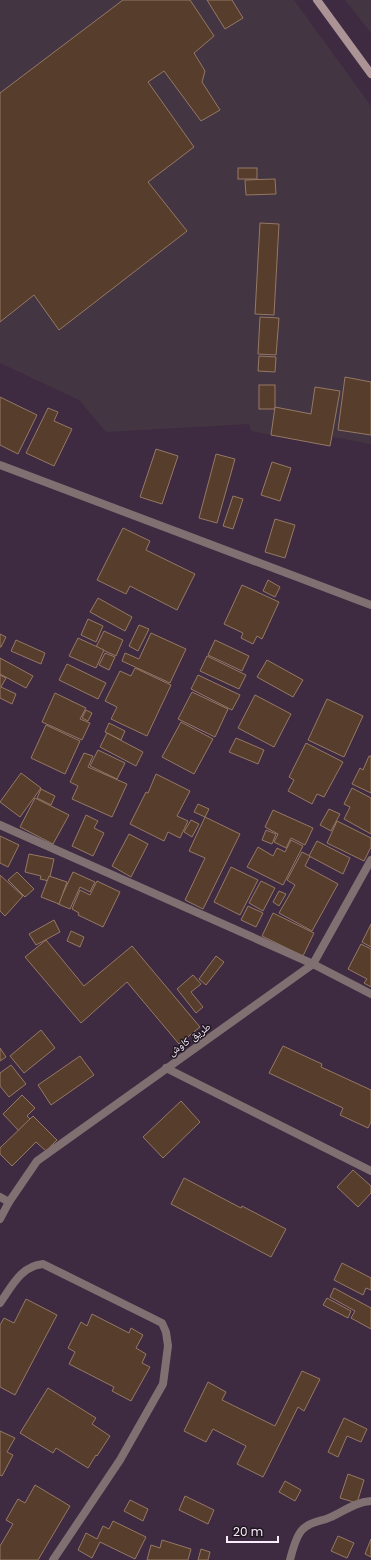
<svg xmlns="http://www.w3.org/2000/svg" width="371" height="1560" font-family="Poppins,'Noto Naskh Arabic',sans-serif">
  <rect width="100%" height="100%" fill="#3e2b41"/>
  <g fill="#443542">
    <polygon points="0,0 294,0 371,106 371,444 333,437 330,446 251,431 249,424 106,432 79,400 0,363"/>
    <polygon points="345,0 371,0 371,33"/>
  </g>
  <g fill="#573d2b" stroke="#957865">
    <polygon points="123,0 190,0 214,36 194,53 205,71 202,82 220,110 201,121 164,71 148,82 194,147 148,182 187,231 59,330 34,295 0,322 0,93"/>
    <polygon points="207,0 232,0 243,18 225,29"/>
    <rect x="238" y="168" width="19" height="11"/>
    <polygon points="275,179 276,194 246,195 245,180"/>
    <polygon points="260,223 279,224 274,315 255,314"/>
    <polygon points="260,317 279,318 276,355 258,354"/>
    <polygon points="259,356 276,357 275,372 258,371"/>
    <polygon points="345,377 371,382 371,435 338,430"/>
    <rect x="259" y="385" width="16" height="24"/>
    <polygon points="315,387 340,391 330,446 271,435 275,407 311,414"/>
    <polygon points="0,397 37,415 18,454 0,445"/>
    <polygon points="48,408 58,412 54,421 72,429 54,466 26,453"/>
    <polygon points="156,449 178,456 162,504 140,497"/>
    <polygon points="216,454 235,459 217,523 199,518"/>
    <polygon points="272,462 291,468 280,501 261,495"/>
    <polygon points="233,496 243,499 233,529 223,526"/>
    <polygon points="275,519 295,525 285,558 265,552"/>
    <polygon points="123,528 150,541 146,550 195,574 177,610 130,586 126,594 97,580"/>
    <polygon points="268,580 280,587 275,597 263,591"/>
    <polygon points="242,585 279,602 262,639 257,636 253,644 241,638 243,633 224,624"/>
    <polygon points="98,598 132,617 125,631 90,612"/>
    <polygon points="88,619 103,626 96,642 81,635"/>
    <polygon points="139,625 149,629 138,651 129,646"/>
    <polygon points="104,631 123,640 116,656 96,647"/>
    <polygon points="151,633 186,649 170,683 122,661 125,653 139,659"/>
    <polygon points="0,634 6,637 1,647 0,647"/>
    <polygon points="78,638 104,650 96,668 69,656"/>
    <polygon points="16,640 45,653 41,664 11,651"/>
    <polygon points="215,640 249,656 242,671 208,655"/>
    <polygon points="105,653 115,657 109,670 99,665"/>
    <polygon points="207,656 246,675 239,689 200,671"/>
    <polygon points="0,658 33,676 26,688 0,674"/>
    <polygon points="267,660 303,680 293,697 257,677"/>
    <polygon points="67,664 106,683 98,699 59,680"/>
    <polygon points="135,668 171,685 147,736 111,719 117,707 105,701 120,671 131,676"/>
    <polygon points="0,675 6,678 1,687 16,694 12,704 0,698"/>
    <polygon points="198,675 240,695 232,710 191,689"/>
    <polygon points="192,692 228,709 215,737 178,719"/>
    <polygon points="55,693 86,708 80,719 90,723 82,740 42,722"/>
    <polygon points="255,695 291,714 274,747 238,728"/>
    <polygon points="327,699 363,716 344,757 308,740"/>
    <polygon points="86,710 92,713 88,721 82,718"/>
    <polygon points="181,722 213,739 194,774 162,757"/>
    <polygon points="109,723 125,731 121,740 105,732"/>
    <polygon points="46,725 80,741 65,774 31,758"/>
    <polygon points="107,733 143,752 136,766 100,747"/>
    <polygon points="236,738 264,750 258,764 229,752"/>
    <polygon points="306,743 343,762 324,797 317,794 312,804 288,791 294,780 289,777"/>
    <polygon points="98,750 125,763 117,779 90,766"/>
    <polygon points="84,753 93,756 88,767 127,784 112,817 72,799 78,786 70,782"/>
    <polygon points="369,756 371,756 371,793 352,784 360,768 363,770"/>
    <polygon points="21,773 41,788 20,817 0,802"/>
    <polygon points="156,774 190,791 177,816 188,821 180,838 168,832 164,841 130,824 146,792 148,793"/>
    <polygon points="352,788 371,798 371,834 344,819 350,807 344,804"/>
    <polygon points="41,789 55,796 51,805 37,798"/>
    <polygon points="35,798 69,815 53,844 20,827"/>
    <polygon points="198,804 209,809 205,817 194,812"/>
    <polygon points="329,809 340,814 331,831 320,825"/>
    <polygon points="273,810 313,828 305,845 291,838 286,848 274,842 278,834 265,827"/>
    <polygon points="86,815 98,821 94,828 104,833 93,856 72,846"/>
    <polygon points="205,817 240,834 203,909 185,900 205,858 189,851"/>
    <polygon points="191,820 199,824 192,837 184,832"/>
    <polygon points="337,821 371,838 371,847 364,861 327,843"/>
    <polygon points="266,830 276,834 272,844 262,840"/>
    <polygon points="129,834 148,844 131,877 112,866"/>
    <polygon points="0,836 19,845 8,867 0,863"/>
    <polygon points="291,840 303,846 283,885 247,867 258,847 273,856 277,848 285,852"/>
    <polygon points="317,841 350,858 343,874 309,856"/>
    <polygon points="302,852 310,856 305,866 338,884 312,931 279,913 295,885 287,880"/>
    <polygon points="29,854 54,859 49,881 40,879 41,876 25,872"/>
    <polygon points="231,867 258,880 240,915 214,902"/>
    <polygon points="17,872 34,889 25,897 8,880"/>
    <polygon points="73,872 95,882 90,892 80,887 70,909 58,904"/>
    <polygon points="0,875 23,896 5,916 0,911"/>
    <polygon points="49,876 67,882 59,904 41,897"/>
    <polygon points="97,881 120,892 103,927 78,915 79,913 72,909 80,890 90,895"/>
    <polygon points="261,881 275,888 263,911 249,903"/>
    <polygon points="279,891 286,894 279,906 273,902"/>
    <polygon points="248,906 263,913 256,927 241,920"/>
    <polygon points="273,913 314,933 303,956 262,936"/>
    <polygon points="54,920 60,932 36,945 29,934"/>
    <polygon points="371,924 371,947 362,942"/>
    <polygon points="71,931 84,937 80,947 67,941"/>
    <polygon points="46,940 84,986 132,946 200,1027 179,1044 127,982 81,1023 25,957"/>
    <polygon points="361,944 371,949 371,987 364,983 367,979 348,969"/>
    <polygon points="216,956 224,962 206,985 199,979"/>
    <polygon points="193,975 201,984 191,992 203,1007 196,1013 177,989"/>
    <polygon points="41,1030 55,1048 24,1073 10,1056"/>
    <polygon points="283,1046 322,1064 321,1067 371,1090 371,1122 368,1128 340,1115 343,1108 269,1073"/>
    <polygon points="0,1048 6,1057 0,1061"/>
    <polygon points="80,1056 94,1075 51,1105 38,1085"/>
    <polygon points="11,1065 26,1084 9,1097 0,1086 0,1073"/>
    <polygon points="22,1095 35,1108 27,1116 31,1120 19,1131 3,1114"/>
    <polygon points="181,1101 200,1122 163,1158 143,1137"/>
    <polygon points="33,1116 57,1140 46,1151 36,1142 12,1166 0,1154 0,1148"/>
    <polygon points="353,1170 371,1186 371,1193 358,1207 337,1187"/>
    <polygon points="184,1178 241,1208 242,1206 286,1229 271,1257 171,1204"/>
    <polygon points="342,1263 371,1278 371,1290 366,1288 363,1295 334,1280"/>
    <polygon points="334,1288 371,1308 371,1329 351,1318 355,1311 330,1297"/>
    <polygon points="327,1298 351,1311 348,1318 323,1305"/>
    <polygon points="26,1299 57,1315 15,1395 0,1387 0,1325 4,1318 14,1323"/>
    <polygon points="92,1314 129,1333 131,1328 143,1335 136,1348 146,1354 142,1363 150,1367 131,1401 112,1391 114,1387 69,1364 75,1352 68,1348 81,1322 87,1326"/>
    <polygon points="302,1371 320,1379 304,1411 298,1407 263,1477 237,1464 246,1446 213,1429 206,1442 184,1431 208,1382 226,1392 222,1400 275,1426"/>
    <polygon points="48,1388 96,1418 92,1424 110,1436 97,1456 96,1455 88,1468 56,1448 53,1453 20,1433"/>
    <polygon points="344,1418 367,1429 361,1442 347,1436 338,1457 328,1452"/>
    <polygon points="0,1431 15,1438 7,1452 13,1455 2,1476 0,1475"/>
    <polygon points="348,1474 364,1480 357,1503 340,1498"/>
    <polygon points="285,1481 301,1490 295,1501 279,1492"/>
    <polygon points="35,1485 70,1506 38,1560 0,1560 0,1546 13,1524 6,1520 18,1499 25,1503"/>
    <polygon points="185,1496 214,1510 208,1524 179,1510"/>
    <polygon points="130,1500 148,1509 143,1521 124,1511"/>
    <polygon points="113,1521 146,1537 135,1559 100,1542 92,1558 78,1550 86,1533 97,1539 103,1526 109,1529"/>
    <polygon points="338,1536 354,1543 347,1558 331,1551"/>
    <polygon points="371,1539 371,1557 365,1554"/>
    <polygon points="162,1540 191,1549 188,1560 147,1560 151,1545 160,1548"/>
    <polygon points="201,1549 210,1552 208,1560 198,1560"/>
  </g>
  <g fill="none" stroke-linecap="round" stroke-linejoin="round">
    <polyline stroke="#817072" stroke-width="8" points="166,1068 371,1171"/>
    <g stroke="#817072" stroke-width="8">
      <polyline points="0,825 313,964 371,994"/>
      <polyline points="0,1197 9,1202"/>
      <path d="M0 1303C12 1286 21 1266 43 1264L152 1318 162 1323 166 1332 168 1346 163 1384 120 1460 53 1560"/>
      <path d="M290 1560C292 1552 297 1534 303 1529 313 1520 321 1522 331 1517 344 1511 356 1502 371 1501"/>
    </g>
    <g stroke="#817072" stroke-width="8">
      <polyline points="0,465 371,605"/>
      <polyline points="0,1219 9,1202 37,1161 313,964 371,860"/>
    </g>
    <polyline stroke="#ac9395" stroke-width="8" points="317,0 371,74"/>
  </g>
  <g text-anchor="middle" dominant-baseline="central" stroke-width="3" stroke-linejoin="round" paint-order="stroke">
    <g font-size="11" fill="#f8ecfa" stroke="#201721">
      <text transform="translate(189 1039) rotate(-35)">طريق كاوش</text>
    </g>
  </g>
  <path d="M227 1536v6h51v-6" fill="none" stroke="#f8ecfa" stroke-width="2"/>
  <text x="233" y="1536" font-size="12" fill="#f8ecfa" stroke="#201721" stroke-width="3" paint-order="stroke">20 m</text>
</svg>
